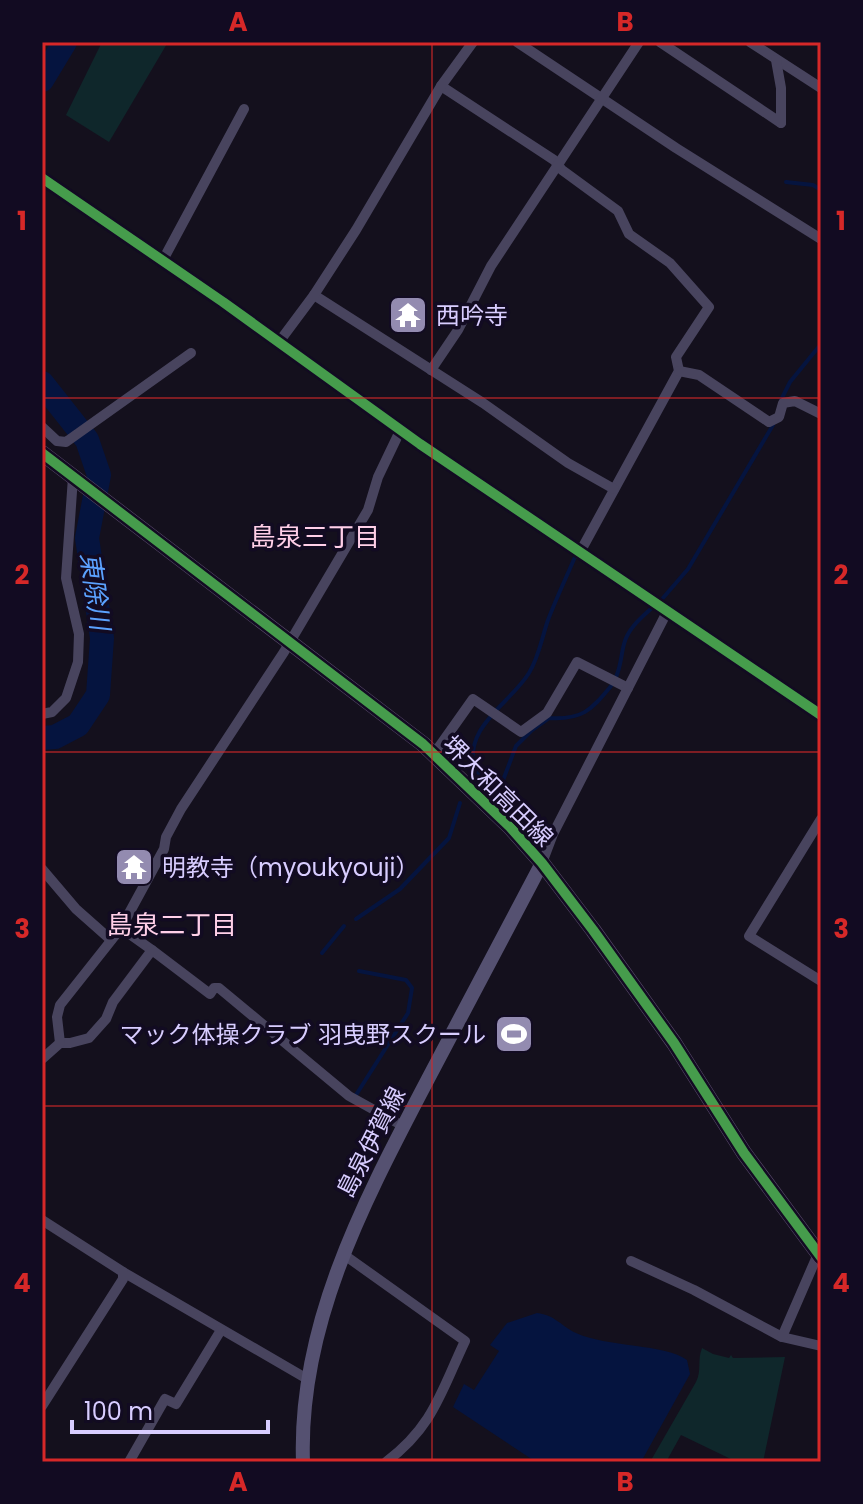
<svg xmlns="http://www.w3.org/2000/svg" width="863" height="1504" font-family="Poppins,'Noto Sans JP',sans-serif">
  <rect width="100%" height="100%" fill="#14101d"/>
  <g fill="#0f272b">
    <polygon points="102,42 168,42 109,142 66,115"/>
    <path d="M702 1348 713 1354 729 1358 731 1355 733 1358 785 1357 763 1462H737L681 1435 666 1462H650L696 1382C702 1370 697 1361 702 1348Z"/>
  </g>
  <path fill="#05143f" d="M537 1313C555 1315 561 1326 576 1333 606 1347 666 1344 687 1360L690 1374 641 1462H536L453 1407 464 1384 474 1390 499 1351 490 1345 507 1323Z"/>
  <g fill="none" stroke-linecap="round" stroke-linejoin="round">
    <g stroke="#05143f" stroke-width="4">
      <polyline points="786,182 813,185 821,190"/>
      <polyline points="781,400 790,382 821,344"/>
      <path d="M575 557C566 578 556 599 548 620 542 637 539 657 529 673 510 704 462 727 475 771L499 785 502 783 516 746 532 730 549 718C583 720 591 710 611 686"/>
      <polyline points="663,598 688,569 773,425"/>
      <path d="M616 677C621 666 621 655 624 644 628 628 642 617 654 606"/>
      <polyline points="356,919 400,889 449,838 460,803"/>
      <polyline points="322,953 344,926"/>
      <polyline points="356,1095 408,1013 412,988 406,980 359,971"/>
    </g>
    <g stroke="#05143f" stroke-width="24">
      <polyline points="42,80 65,42"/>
      <polyline points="42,383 87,440 99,475 87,538 102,638 98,695 78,725 55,737 42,738"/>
    </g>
    <g stroke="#48445e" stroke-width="10">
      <polyline points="517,42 676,148 821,239"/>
      <polyline points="660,42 781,123"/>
      <polyline points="750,42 821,88"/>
      <polyline points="776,60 781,88 781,123"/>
      <polyline points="441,86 554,160 562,170 618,211 629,234 670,263 709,307 676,357 679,371 579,554"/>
      <polyline points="42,178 223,302 420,444 821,715"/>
      <polyline points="163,260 244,109"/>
      <polyline points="314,295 483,403 568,463 614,489"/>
      <polyline points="279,342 314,295 356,230 441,86 473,42"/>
      <polyline points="431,370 458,330 491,266 639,42"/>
      <polyline points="679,371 699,375 769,422 779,417 783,403 795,401 821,414"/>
      <polyline points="42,427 57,441 66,442 191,353"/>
      <polyline points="42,714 52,712 66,698 78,662 79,634 66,578 73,477"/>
      <polyline points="434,754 473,699 521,732 547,713 577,662 628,688"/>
      <polyline points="821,819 749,936 821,981"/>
      <polyline points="542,863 553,834 668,610"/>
      <polyline points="42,869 76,909 111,940"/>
      <polyline points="121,928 152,950"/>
      <polyline points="60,1043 70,1043 89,1038 106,1019 113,1002 152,950 210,994 214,988 219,988 349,1096 403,1126"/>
      <polyline points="42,1059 60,1043 57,1017 60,1005 121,928 164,849 166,837 181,809 284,652 368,510 378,477 400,431"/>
      <polyline points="42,1220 123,1272 309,1380"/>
      <path d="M343 1254 465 1341C441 1392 433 1427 386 1462"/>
      <polyline points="631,1261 694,1290 782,1337 821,1346"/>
      <polyline points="782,1337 818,1254"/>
      <polyline points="42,1406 123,1279 123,1272"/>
      <polyline points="129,1462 165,1399 176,1404 221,1330"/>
    </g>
    <path stroke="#555171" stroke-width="14" d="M303 1462C298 1323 366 1198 428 1079 466 1007 504 935 542 863"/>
    <polyline stroke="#5e4e6f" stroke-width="16" points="42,453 423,744 510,827 542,863 593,930 674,1043 744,1153 821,1257"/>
    <defs>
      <g id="cycleway">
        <polyline points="42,178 223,302 420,444 821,715"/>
        <polyline points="42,453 423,744 510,827 542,863 593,930 674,1043 744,1153 821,1257"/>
      </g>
    </defs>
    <use href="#cycleway" stroke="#120b22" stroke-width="15"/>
    <use href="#cycleway" stroke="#469c4c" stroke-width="10"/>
  </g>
  <path fill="none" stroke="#d62828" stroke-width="2" stroke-opacity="0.55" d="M432 42V1462M42 398H821M42 752H821M42 1106H821"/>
  <defs>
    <symbol id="temple-square" viewBox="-11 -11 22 22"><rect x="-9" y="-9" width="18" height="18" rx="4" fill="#938bb0" stroke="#120b22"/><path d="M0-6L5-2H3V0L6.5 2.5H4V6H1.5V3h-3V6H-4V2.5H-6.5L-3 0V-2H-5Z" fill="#fff"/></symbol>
    <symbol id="stadium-square" viewBox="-11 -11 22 22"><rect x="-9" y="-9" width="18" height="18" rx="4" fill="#938bb0" stroke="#120b22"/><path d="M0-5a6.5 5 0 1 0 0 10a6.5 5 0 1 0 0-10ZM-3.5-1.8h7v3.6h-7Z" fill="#fff"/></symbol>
  </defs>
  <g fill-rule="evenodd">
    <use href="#temple-square" x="386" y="293" width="44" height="44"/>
    <use href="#temple-square" x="112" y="845" width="44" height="44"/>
    <use href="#stadium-square" x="492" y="1012" width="44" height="44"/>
  </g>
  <g text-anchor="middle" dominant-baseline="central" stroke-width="7" stroke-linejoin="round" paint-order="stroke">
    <g font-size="24" fill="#d8cdff" stroke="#120b22" text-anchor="start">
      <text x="436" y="315">西吟寺</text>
      <text x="162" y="867">明教寺（myoukyouji）</text>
      <text x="486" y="1034" text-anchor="end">マック体操クラブ 羽曳野スクール</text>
    </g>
    <g font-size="24" fill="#d8cdff" stroke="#120b22">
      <text transform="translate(498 791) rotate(45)">堺大和高田線</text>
      <text transform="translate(371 1142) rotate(-63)">島泉伊賀線</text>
    </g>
    <g font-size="26" fill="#ffcfe8" stroke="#120b22">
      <text x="315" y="537">島泉三丁目</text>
      <text x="172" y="925">島泉二丁目</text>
    </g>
    <g font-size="26" font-style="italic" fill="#5ba2ff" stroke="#120b22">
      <text transform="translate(95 591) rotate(82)">東除川</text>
    </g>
  </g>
  <rect width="863" height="1504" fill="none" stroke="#120b22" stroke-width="88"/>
  <path d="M72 1420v12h196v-12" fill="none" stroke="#d8cdff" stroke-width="4"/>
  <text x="84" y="1420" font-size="24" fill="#d8cdff" stroke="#120b22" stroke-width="6" paint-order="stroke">100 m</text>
  <rect x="44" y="44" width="775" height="1416" fill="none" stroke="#d62828" stroke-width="3"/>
  <g font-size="26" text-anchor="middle" font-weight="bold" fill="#d62828">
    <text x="238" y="31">A</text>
    <text x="625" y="31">B</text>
    <text x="22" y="230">1</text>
    <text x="841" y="230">1</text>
    <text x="22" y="584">2</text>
    <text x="841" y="584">2</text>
    <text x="22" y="938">3</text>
    <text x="841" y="938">3</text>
    <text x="22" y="1292">4</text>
    <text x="841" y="1292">4</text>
    <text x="238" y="1491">A</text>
    <text x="625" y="1491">B</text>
  </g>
</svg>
